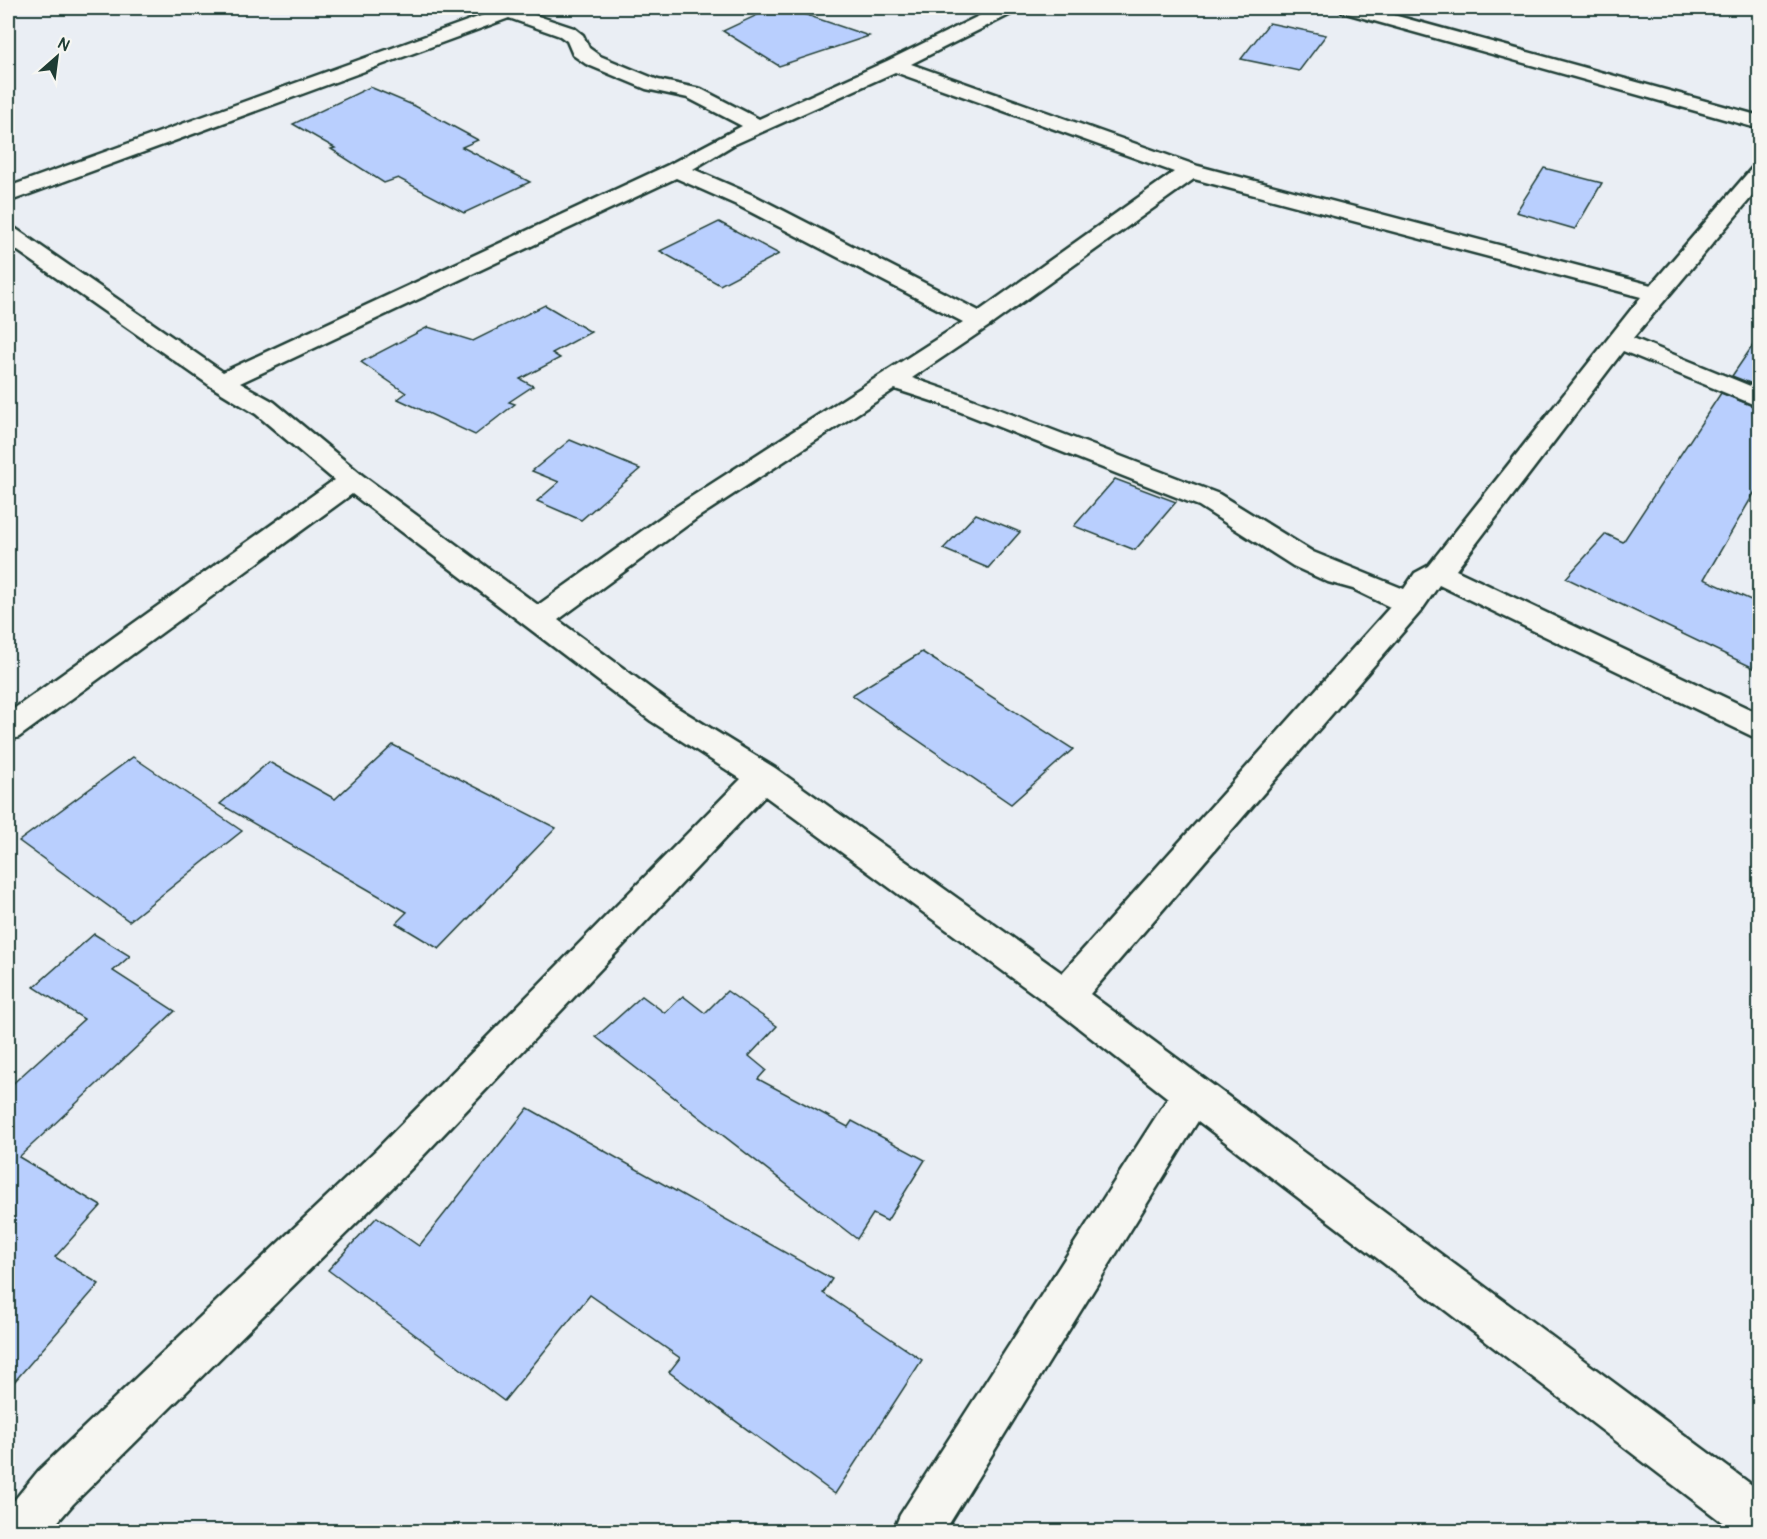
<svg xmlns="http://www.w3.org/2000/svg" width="1767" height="1539" font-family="Pangolin,sans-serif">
  <rect width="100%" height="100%" fill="#eaeef4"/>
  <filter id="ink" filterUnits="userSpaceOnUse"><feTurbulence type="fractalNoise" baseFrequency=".0167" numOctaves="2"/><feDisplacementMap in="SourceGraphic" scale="12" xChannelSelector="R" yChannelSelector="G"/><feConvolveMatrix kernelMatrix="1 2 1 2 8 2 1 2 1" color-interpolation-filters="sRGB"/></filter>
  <g filter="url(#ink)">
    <g fill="#b9cffe" stroke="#1f3d34" stroke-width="1.5">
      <polygon points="772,8 786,8 869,36 779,66 723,31"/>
      <polygon points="1269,23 1326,35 1299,71 1241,59"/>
      <polygon points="370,87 415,106 478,140 462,147 530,182 464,213 398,178 384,183 331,149 335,148 293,124"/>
      <polygon points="1544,168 1602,183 1575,229 1516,212"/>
      <polygon points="719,222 779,254 720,285 660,251"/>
      <polygon points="545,305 591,332 552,353 560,358 520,379 533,386 509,402 515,404 475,435 398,399 406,393 361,362 428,327 473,341"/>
      <polygon points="1760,335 1760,387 1732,376"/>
      <polygon points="1721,393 1760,409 1760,483 1704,579 1760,604 1760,671 1566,578 1606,534 1623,542"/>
      <polygon points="570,440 640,469 581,520 537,501 559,482 532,471"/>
      <polygon points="1115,479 1176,502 1135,550 1074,526"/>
      <polygon points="976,514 1020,532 988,568 943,549"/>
      <polygon points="922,652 1073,749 1011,804 852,695"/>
      <polygon points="393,745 556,828 439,949 396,923 407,912 220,804 269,762 335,799"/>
      <polygon points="133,757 242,831 129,921 19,841"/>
      <polygon points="94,934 130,956 113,971 175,1011 19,1157 101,1206 55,1257 99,1284 8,1389 8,1088 84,1019 34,987"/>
      <polygon points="727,991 777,1026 749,1056 766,1070 758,1079 848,1127 852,1121 925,1160 887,1221 873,1214 857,1239 596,1037 642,996 665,1013 683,996 705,1013"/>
      <polygon points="528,1108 832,1279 823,1293 922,1360 835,1494 669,1372 680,1358 590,1295 504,1401 328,1270 377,1217 419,1246"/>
    </g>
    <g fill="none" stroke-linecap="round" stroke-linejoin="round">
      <defs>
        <g id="minor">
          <path d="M503 8H528L526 12 574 28 583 35 589 48 600 56 658 80 701 89 759 119 887 61 995 8H1017L1015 12 911 64 1198 166 1651 285 1752 168 1760 167V187L1633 338 1760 390V407L1623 351 1456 570 1760 714V740L1439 585 1421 611 1090 994 1760 1491V1532H1735L1198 1121 944 1532H893L900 1515 1168 1098 1052 1007 765 796 404 1176 73 1504 49 1532H8V1508L39 1470 376 1150 741 779 651 721 352 494 19 737 8 741V713L334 480 256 414 212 387 8 244V227L16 229 223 372 668 165 742 126 688 98 646 89 586 64 573 55 567 41 560 36 509 18 16 199 8 200V187ZM895 72 1174 172 979 311 755 196 693 169 733 145ZM676 178 739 206 963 322 677 506 538 605 362 475 274 402 240 383ZM1194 179 1641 297 1428 566 1415 573 1404 589 1313 552 1219 494 956 393 912 378 989 326ZM895 389 938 403 1199 506 1293 566 1328 582 1353 589 1390 607 1062 973 775 768 673 705 558 620 697 518Z"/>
          <polygon points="1340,8 1368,8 1760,116 1760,129 1342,12"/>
        </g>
      </defs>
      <use href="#minor" stroke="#1f3d34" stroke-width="5"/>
      <use href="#minor" fill="#f6f6f2" fill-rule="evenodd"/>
    </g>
  </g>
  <rect width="1767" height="1539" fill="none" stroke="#f6f6f2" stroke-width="30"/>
  <rect x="15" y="15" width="1737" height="1509" fill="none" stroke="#1f3d34" stroke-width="2" filter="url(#ink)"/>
  <g transform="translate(57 57) rotate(28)" stroke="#f6f6f2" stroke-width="4.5" paint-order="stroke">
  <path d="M0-4.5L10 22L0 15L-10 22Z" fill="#1f3d34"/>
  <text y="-9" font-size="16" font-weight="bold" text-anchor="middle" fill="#1f3d34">N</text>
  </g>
</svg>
